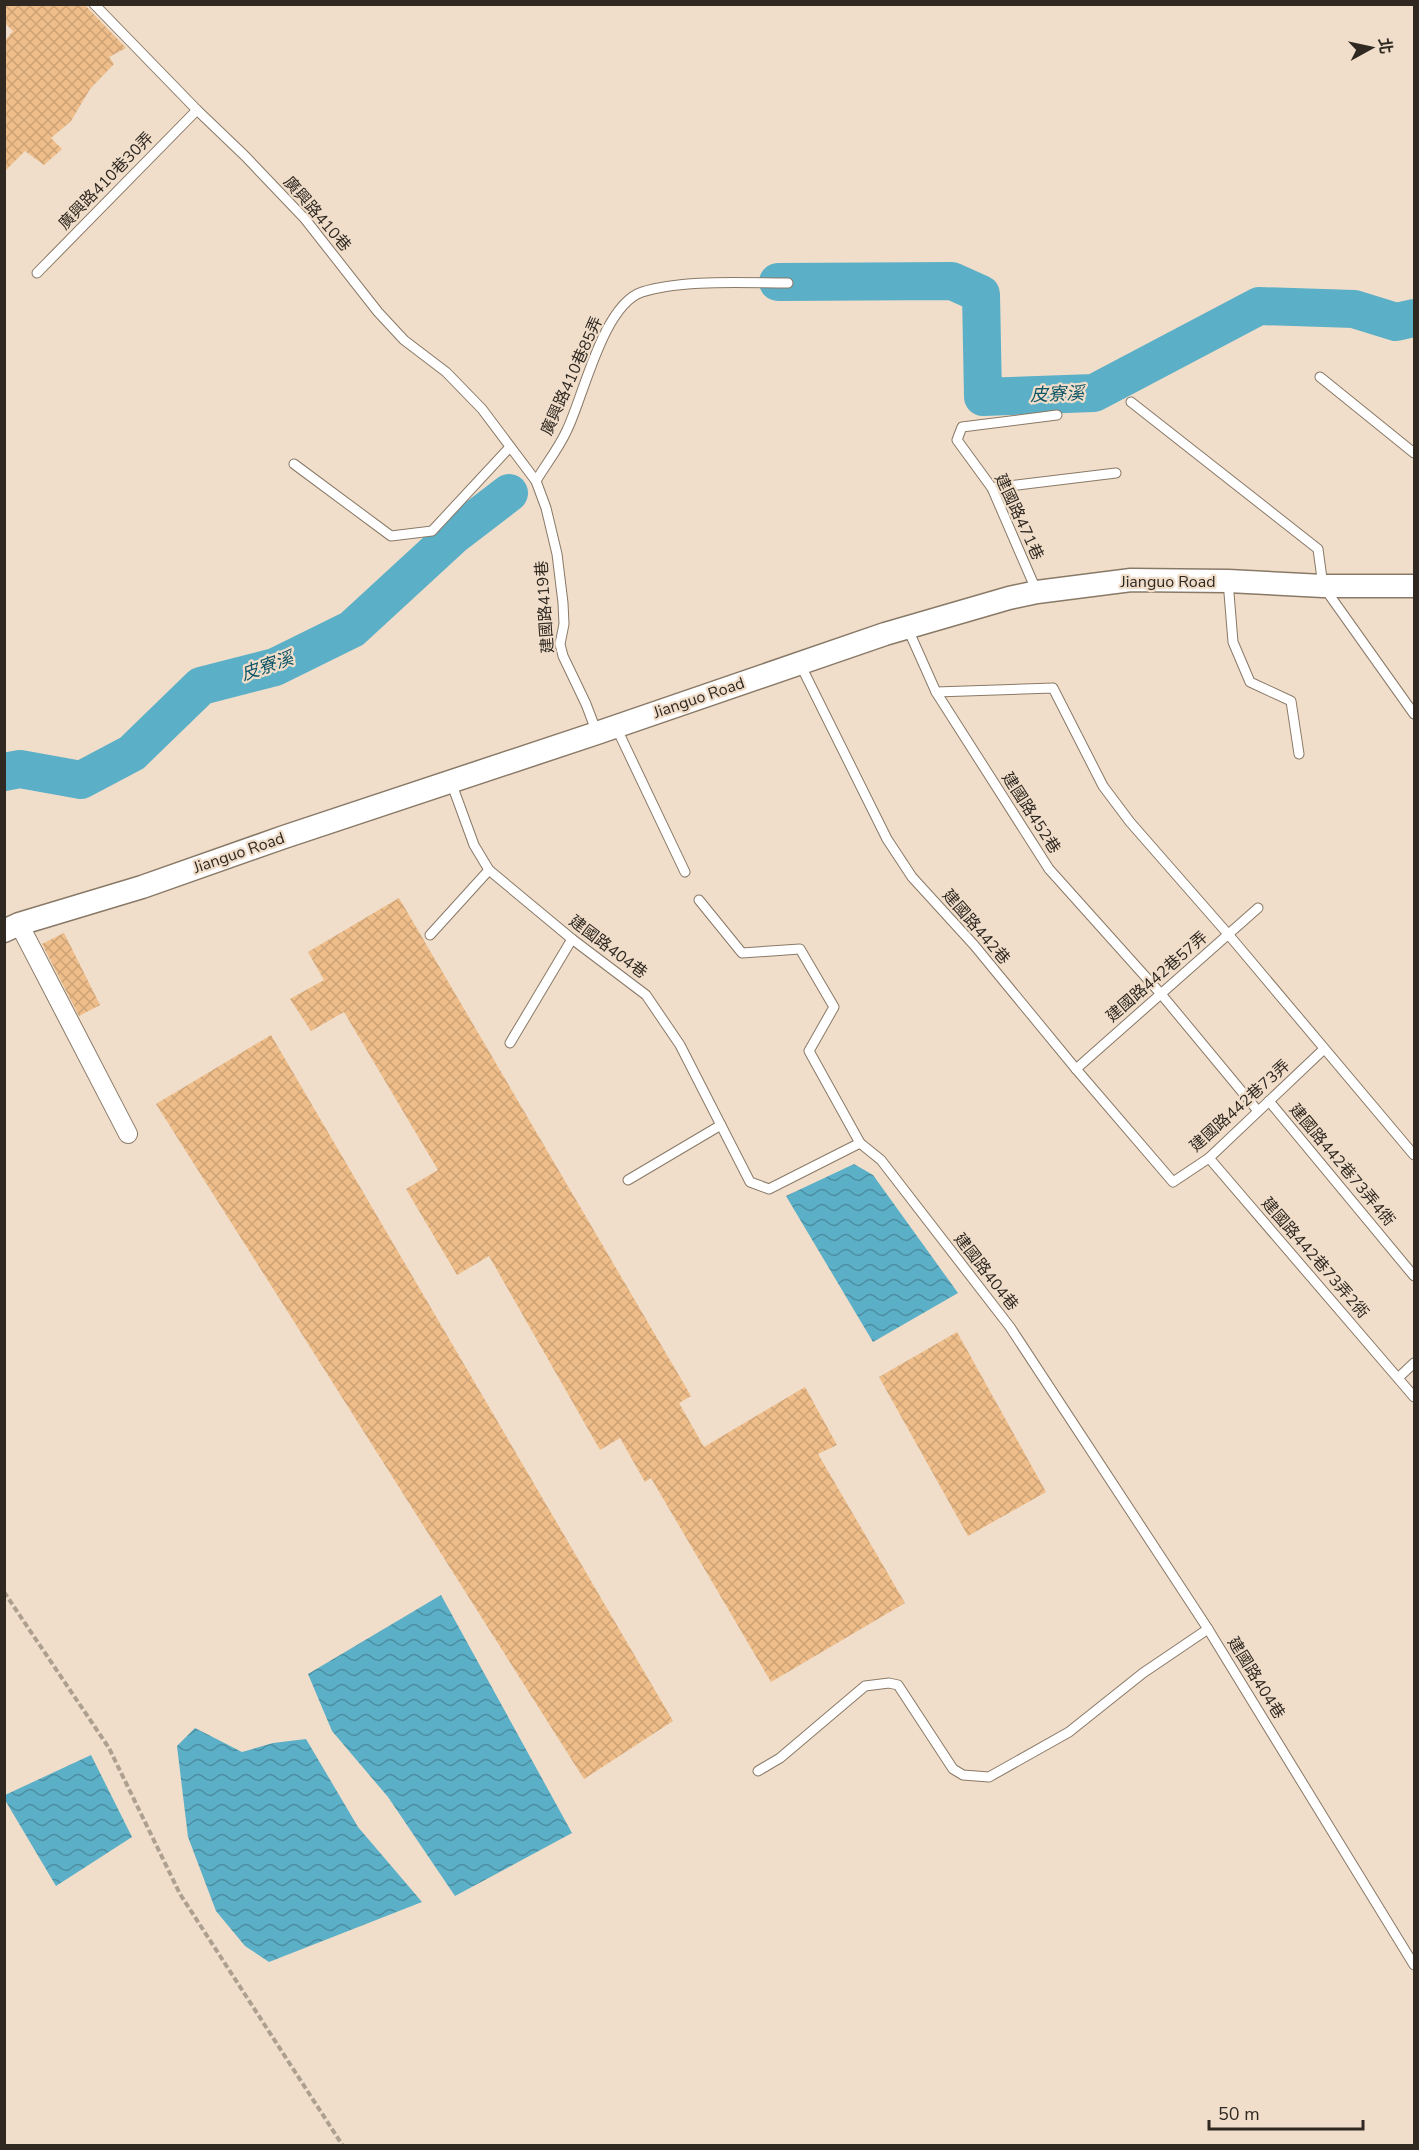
<svg xmlns="http://www.w3.org/2000/svg" width="1419" height="2150" font-family="'Nunito Sans','Noto Sans TC',sans-serif">
  <defs>
    <pattern id="water-waves" width="16" height="10" patternUnits="userSpaceOnUse" patternTransform="scale(1.5)"><rect width="16" height="10" fill="#5bafc7"/><path d="M0 5q4-4 8 0t8 0" fill="none" stroke="#4c8ea1"/></pattern>
    <pattern id="building-cross-hatch" width="8" height="8" patternUnits="userSpaceOnUse" patternTransform="scale(1.5)"><rect width="8" height="8" fill="#eebd89"/><path d="M0 0l8 8M0 8l8-8" fill="none" stroke="#cca276"/></pattern>
  </defs>
  <rect width="100%" height="100%" fill="#f0deca"/>
  <g fill="url(#water-waves)">
    <polygon points="854,1164 873,1175 958,1293 873,1342 786,1196"/>
    <polygon points="441,1595 572,1833 455,1896 388,1797 332,1731 308,1674"/>
    <polygon points="195,1728 242,1752 273,1743 306,1739 358,1827 422,1902 269,1962 245,1946 216,1911 188,1837 177,1746"/>
    <polygon points="91,1755 132,1837 56,1886 5,1800 5,1795"/>
  </g>
  <g fill="none" stroke-linecap="round" stroke-linejoin="round">
    <g stroke="#5bafc7" stroke-width="38">
      <polyline points="778,282 952,281 981,294 983,397 1094,393 1259,306 1354,309 1396,322 1414,318"/>
      <polyline points="4,772 20,769 81,780 132,753 201,686 275,667 352,629 453,536 509,493"/>
    </g>
  </g>
  <g fill="url(#building-cross-hatch)">
    <polygon points="4,4 84,4 126,48 109,57 114,64 90,89 71,121 51,138 62,149 44,165 25,151 4,172 4,42 13,31 4,22"/>
    <polygon points="399,898 691,1396 679,1403 704,1447 805,1387 837,1445 818,1454 905,1603 771,1682 651,1478 645,1482 620,1438 600,1450 489,1256 457,1275 406,1189 438,1170 344,1012 311,1031 290,999 324,980 308,952"/>
    <polygon points="64,933 100,1005 79,1016 42,944"/>
    <polygon points="271,1035 673,1721 584,1779 156,1104"/>
    <polygon points="957,1332 1046,1492 968,1536 879,1377"/>
  </g>
  <g fill="none" stroke-linecap="round" stroke-linejoin="round">
    <defs>
      <g id="service">
        <polyline points="94,4 197,110 245,156 305,219 378,312 404,340 446,372 482,409 536,481 546,508 557,554 563,603 564,624 560,644 563,656 586,704 597,733"/>
        <polyline points="37,273 197,110"/>
        <polyline points="1320,377 1414,453"/>
        <polyline points="1131,402 1318,549 1323,586 1414,714"/>
        <polyline points="294,464 391,536 432,531 510,447"/>
        <path d="M536 481C546 464 559 448 567 430 584 395 603 305 642 292 682 279 745 283 788 283"/>
        <polyline points="992,488 1116,473"/>
        <polyline points="1228,581 1233,642 1250,682 1291,701 1299,754"/>
        <polyline points="1037,592 992,488 957,440 962,427 1057,415"/>
        <polyline points="907,627 936,692 1049,869 1161,994 1258,1111"/>
        <polyline points="800,664 887,839 912,877 974,945 1076,1069 1173,1182 1209,1158 1324,1049"/>
        <polyline points="936,692 1053,688 1103,786 1130,822 1228,934 1414,1155"/>
        <polyline points="616,727 685,872"/>
        <polyline points="451,782 474,845 489,870 572,939 646,995 680,1045 750,1182 769,1189 860,1143 881,1160 1010,1327 1208,1629 1414,1965"/>
        <polyline points="699,900 742,953 800,949 834,1007 809,1051 860,1143"/>
        <polyline points="430,935 489,870"/>
        <polyline points="510,1043 572,939"/>
        <polyline points="1076,1069 1258,908"/>
        <polyline points="1269,1101 1414,1276"/>
        <polyline points="1209,1158 1414,1397"/>
        <polyline points="628,1180 721,1125"/>
        <polyline points="1398,1378 1414,1363"/>
        <polyline points="758,1771 780,1758 865,1686 889,1683 898,1685 953,1769 963,1775 989,1777 1069,1732 1143,1673 1208,1629"/>
      </g>
      <polyline id="minor" points="19,924 128,1134"/>
      <polyline id="tertiary" points="4,931 19,924 142,887 284,837 597,733 885,634 1009,598 1037,592 1131,580 1228,581 1323,586 1414,586"/>
    </defs>
    <use href="#service" stroke="#897967" stroke-width="11"/>
    <use href="#minor" stroke="#897967" stroke-width="20"/>
    <use href="#tertiary" stroke="#897967" stroke-width="25"/>
    <polyline stroke="#aea090" stroke-width="4" stroke-dasharray="6 3" stroke-linecap="butt" points="4,1592 109,1748 180,1894 343,2146"/>
    <use href="#service" stroke="#fff" stroke-width="9"/>
    <use href="#minor" stroke="#fff" stroke-width="18"/>
    <use href="#tertiary" stroke="#fff" stroke-width="22"/>
  </g>
  <g text-anchor="middle" dominant-baseline="central" stroke-width="4.5" stroke-linejoin="round" paint-order="stroke">
    <g font-size="16" fill="#302922" stroke="#f0deca">
      <text transform="translate(106 181) rotate(-46)">廣興路410巷30弄</text>
      <text transform="translate(317 214) rotate(49)">廣興路410巷</text>
      <text transform="translate(572 376) rotate(-66)">廣興路410巷85弄</text>
      <text transform="translate(1019 517) rotate(65)">建國路471巷</text>
      <text x="1168" y="582">Jianguo Road</text>
      <text transform="translate(545 607) rotate(-94)">建國路419巷</text>
      <text transform="translate(699 698) rotate(-19)">Jianguo Road</text>
      <text transform="translate(1031 813) rotate(57)">建國路452巷</text>
      <text transform="translate(239 853) rotate(-19)">Jianguo Road</text>
      <text transform="translate(976 927) rotate(49)">建國路442巷</text>
      <text transform="translate(608 947) rotate(37)">建國路404巷</text>
      <text transform="translate(1157 977) rotate(-41)">建國路442巷57弄</text>
      <text transform="translate(1240 1106) rotate(-42)">建國路442巷73弄</text>
      <text transform="translate(1342 1165) rotate(50)">建國路442巷73弄4衖</text>
      <text transform="translate(1315 1258) rotate(49)">建國路442巷73弄2衖</text>
      <text transform="translate(986 1272) rotate(52)">建國路404巷</text>
      <text transform="translate(1256 1678) rotate(58)">建國路404巷</text>
    </g>
    <g font-size="18" font-style="italic" fill="#0e5667" stroke="#f0deca">
      <text transform="translate(1057 394) rotate(-2)">皮寮溪</text>
      <text transform="translate(267 666) rotate(-19)">皮寮溪</text>
    </g>
  </g>
  <rect width="1419" height="2150" fill="none" stroke="#302922" stroke-width="12"/>
  <g transform="translate(1371 48) rotate(82)" stroke="#f0deca" stroke-width="4.5" paint-order="stroke">
  <path d="M0-4.5L10 22L0 15L-10 22Z" fill="#302922"/>
  <text y="-9" font-size="16" font-weight="bold" text-anchor="middle" fill="#302922">北</text>
  </g>
  <path d="M1209 2120v9h154v-9" fill="none" stroke="#302922" stroke-width="3"/>
  <text x="1218" y="2120" font-size="18" fill="#302922" stroke="#f0deca" stroke-width="4.5" paint-order="stroke">50 m</text>
</svg>
